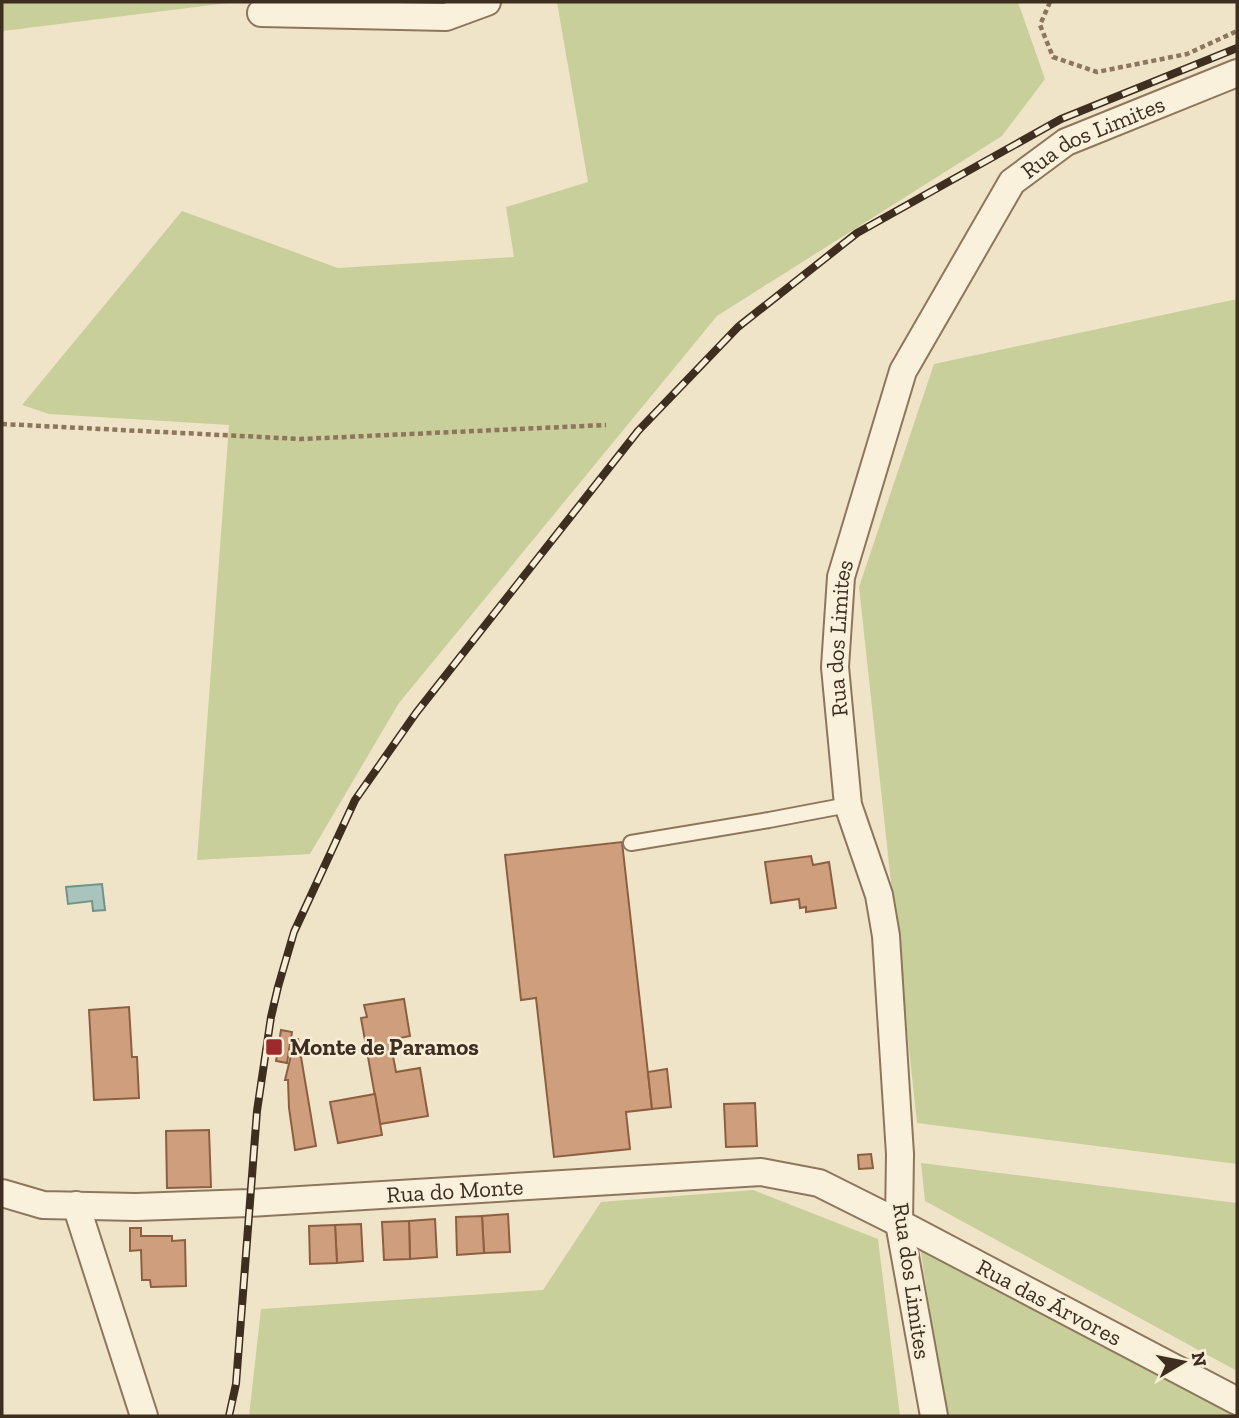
<svg xmlns="http://www.w3.org/2000/svg" width="1239" height="1418" font-family="'Zilla Slab',serif">
  <rect width="100%" height="100%" fill="#f0e4c8"/>
  <g fill="#c9cf9b">
    <polygon points="2,2 236,2 3,31"/>
    <polygon points="557,2 1018,2 1045,79 1002,136 717,316 399,703 310,854 197,860 229,425 49,414 22,405 182,211 338,268 514,257 506,207 588,182"/>
    <polygon points="1237,299 1237,1164 917,1123 859,587 934,364"/>
    <polygon points="921,1163 1237,1203 1237,1371 925,1201"/>
    <polygon points="753,1190 878,1239 900,1416 249,1416 261,1309 543,1290 601,1202"/>
    <polygon points="920,1247 1237,1413 1237,1416 946,1416"/>
  </g>
  <polygon fill="#a9c4bc" stroke="#6f938a" stroke-width="2" points="102,884 105,910 93,911 92,901 68,904 66,887"/>
  <g fill="#cf9f7d" stroke="#8d5f41" stroke-width="2">
    <polygon points="622,842 652,1109 626,1112 630,1149 554,1157 536,998 521,1000 505,855"/>
    <polygon points="811,856 813,865 829,862 836,908 806,912 806,907 800,908 799,899 771,903 765,862"/>
    <polygon points="404,999 410,1036 390,1040 396,1072 420,1068 428,1116 380,1124 361,1018 367,1017 364,1005"/>
    <polygon points="129,1007 132,1057 137,1057 139,1098 94,1100 89,1010"/>
    <polygon points="281,1030 292,1032 287,1063 276,1061"/>
    <polygon points="295,1039 298,1039 316,1146 295,1150 289,1108 288,1080 285,1080"/>
    <polygon points="667,1069 671,1107 652,1109 648,1072"/>
    <polygon points="375,1094 382,1135 338,1143 330,1102"/>
    <polygon points="755,1103 757,1146 726,1147 724,1104"/>
    <polygon points="209,1130 211,1187 167,1188 166,1131"/>
    <polygon points="871,1154 873,1168 859,1169 858,1155"/>
    <polygon points="508,1214 510,1252 484,1253 482,1216"/>
    <polygon points="482,1216 484,1253 457,1255 456,1217"/>
    <polygon points="435,1219 437,1257 410,1259 409,1221"/>
    <polygon points="409,1221 410,1259 384,1260 382,1222"/>
    <polygon points="361,1224 363,1261 337,1263 335,1225"/>
    <polygon points="335,1225 337,1263 310,1264 309,1226"/>
    <polygon points="130,1228 141,1228 141,1236 172,1236 172,1241 185,1240 186,1286 151,1287 150,1280 142,1280 141,1250 130,1251"/>
  </g>
  <g fill="none" stroke-linecap="round" stroke-linejoin="round">
    <defs>
      <polyline id="service" points="631,843 769,820 848,805"/>
      <g id="minor">
        <polyline points="261,13 446,17 487,2"/>
        <path id="s1" d="M2 1193 43 1205 136 1207 249 1203 761 1172 819 1183 899 1223 1237 1401"/>
        <polyline points="76,1205 144,1416"/>
        <path id="s2" d="M934 1416 899 1223 900 1154 886 936 879 895 848 805 835 667 841 577 903 371 1012 182 1066 142 1237 73"/>
      </g>
    </defs>
    <use href="#service" stroke="#8d765c" stroke-width="18"/>
    <use href="#minor" stroke="#8d765c" stroke-width="30"/>
    <g stroke="#8d765c" stroke-width="4.5" stroke-dasharray="5 3.5" stroke-linecap="butt">
      <polyline points="1050,2 1040,25 1053,57 1097,72 1187,54 1237,31"/>
      <polyline points="2,424 301,439 606,425"/>
    </g>
    <use href="#service" stroke="#faf1dc" stroke-width="14"/>
    <use href="#minor" stroke="#faf1dc" stroke-width="26"/>
    <defs>
      <polyline id="rail" points="229,1416 236,1384 257,1111 271,1017 278,987 294,932 355,800 416,713 638,431 738,327 857,233 1061,119 1237,48"/>
    </defs>
    <use href="#rail" stroke="#3d2e20" stroke-width="8"/>
    <use href="#rail" stroke="#f7eed8" stroke-width="5" stroke-dasharray="16" stroke-linecap="butt"/>
  </g>
  <rect fill="#9e2a2b" stroke="#f7eed8" stroke-width="2.5" x="265" y="1038" width="18" height="18" rx="3.5"/>
  <g text-anchor="middle" dominant-baseline="central" stroke-width="5" stroke-linejoin="round" paint-order="stroke">
    <g font-size="23" fill="#3d2e20" stroke="#f7eed8">
      <text stroke="none"><textPath href="#s2" startOffset="1376">Rua dos Limites</textPath></text>
      <text stroke="none"><textPath href="#s2" startOffset="788">Rua dos Limites</textPath></text>
      <text stroke="none"><textPath href="#s1" startOffset="455">Rua do Monte</textPath></text>
      <text transform="translate(912 1281) rotate(82)">Rua dos Limites</text>
      <text stroke="none"><textPath href="#s1" startOffset="1080">Rua das Árvores</textPath></text>
    </g>
    <g font-size="23" font-weight="bold" fill="#3d2e20" stroke="#f7eed8" text-anchor="start">
      <text x="290" y="1047">Monte de Paramos</text>
    </g>
  </g>
  <rect width="1239" height="1418" fill="none" stroke="#3d2e20" stroke-width="7"/>
  <g transform="translate(1183 1362) rotate(80)" stroke="#f7eed8" stroke-width="5" paint-order="stroke">
  <path d="M0-5L12 26L0 18L-12 26Z" fill="#3d2e20"/>
  <text y="-10" font-size="19" font-weight="bold" text-anchor="middle" fill="#3d2e20">N</text>
  </g>
</svg>
